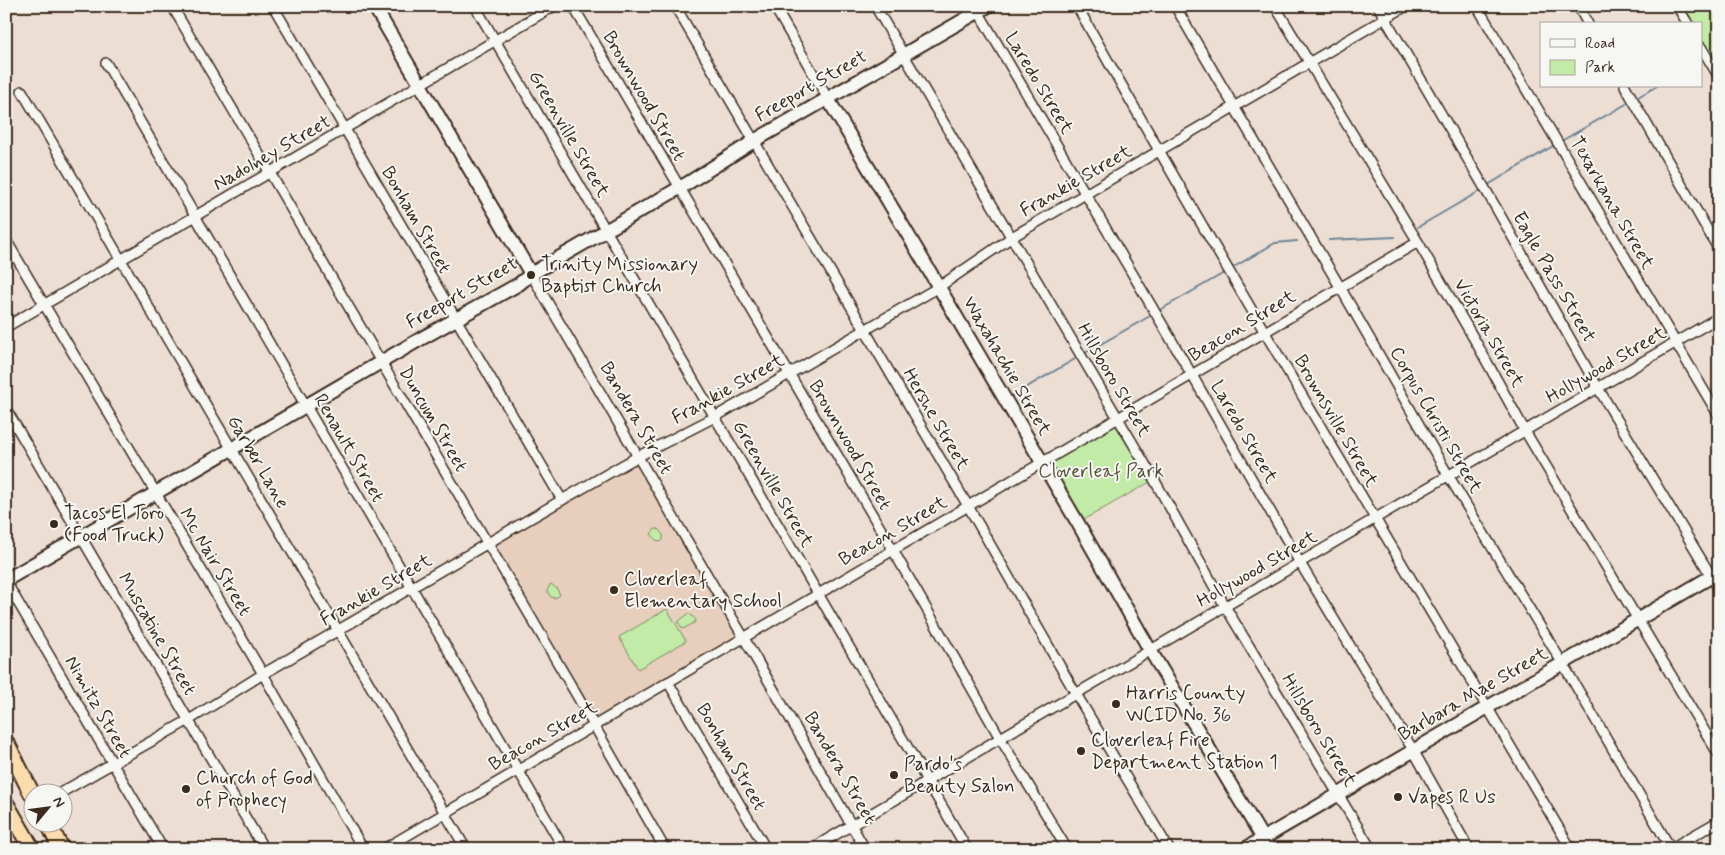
<svg xmlns="http://www.w3.org/2000/svg" width="1725" height="855" font-family="Mynerve,sans-serif">
  <rect width="100%" height="100%" fill="#edded3"/>
  <filter id="ink" filterUnits="userSpaceOnUse"><feTurbulence type="fractalNoise" baseFrequency=".02" numOctaves="2"/><feDisplacementMap in="SourceGraphic" scale="10" xChannelSelector="R" yChannelSelector="G"/><feConvolveMatrix kernelMatrix="1 2 1 2 8 2 1 2 1" color-interpolation-filters="sRGB"/></filter>
  <g filter="url(#ink)">
    <polygon fill="#e7cebd" points="635,461 737,635 594,720 491,544"/>
    <g fill="#c1eba7" stroke="#7e8a62">
      <polygon points="1682,6 1719,6 1719,69 1701,39 1701,24 1692,24"/>
      <polygon points="1112,424 1116,426 1150,482 1080,522 1047,462"/>
      <polygon points="655,529 658,529 663,535 663,540 661,542 656,540 651,534"/>
      <polygon points="551,584 557,589 560,595 555,598 551,597 547,591 550,585"/>
      <polygon points="667,609 686,641 638,669 619,637"/>
      <polygon points="689,613 696,620 694,623 683,629 678,622"/>
    </g>
    <g fill="none" stroke-linecap="round" stroke-linejoin="round">
      <g stroke="#6b8497" stroke-width="2">
        <polyline points="1701,60 1703,59"/>
        <polyline points="1638,97 1657,86"/>
        <polyline points="1563,140 1628,103"/>
        <polyline points="1488,185 1553,146"/>
        <polyline points="1418,227 1480,191"/>
        <polyline points="1329,240 1395,237"/>
        <polyline points="1234,267 1275,243 1297,241"/>
        <polyline points="1160,310 1224,273"/>
        <polyline points="1085,353 1150,316"/>
        <polyline points="1010,397 1075,359"/>
      </g>
      <defs>
        <g id="street">
          <polyline points="172,6 576,694 665,849"/>
          <polyline points="273,6 562,500"/>
          <polyline points="475,6 967,849"/>
          <polyline points="573,6 893,550 1000,738 1067,849"/>
          <polyline points="675,6 968,506 1076,694 1169,849"/>
          <polyline points="774,6 828,99"/>
          <polyline points="875,6 1155,481 1225,606 1371,849"/>
          <polyline points="975,6 1192,375 1300,563 1413,750 1469,849"/>
          <path d="M1077 6C1236 290 1406 568 1571 849"/>
          <polyline points="1175,6 1340,287 1448,475 1563,664 1671,849"/>
          <polyline points="1275,6 1418,242 1477,344 1525,431 1719,755"/>
          <polyline points="1378,6 1491,199 1598,388 1719,589"/>
          <polyline points="1477,6 1719,416"/>
          <polyline points="1578,6 1588,24"/>
          <polyline points="1677,6 1688,24"/>
          <polyline points="1701,47 1719,77"/>
          <polyline points="106,63 564,849"/>
          <polyline points="1625,86 1719,250"/>
          <polyline points="22,91 466,849"/>
          <polyline points="6,240 263,674 363,849"/>
          <polyline points="531,274 744,638 865,849"/>
          <polyline points="6,327 554,6"/>
          <polyline points="6,409 264,849"/>
          <polyline points="6,582 163,849"/>
          <polyline points="668,682 766,849"/>
          <polyline points="62,792 189,720 263,674 562,500 637,457 715,417 939,287 1012,237 1406,6"/>
          <polyline points="384,849 1418,242"/>
          <polyline points="811,849 1719,317"/>
          <polyline points="1670,849 1719,821"/>
        </g>
        <g id="secondary">
          <polyline points="374,6 531,274"/>
          <polyline points="828,99 1079,525 1150,650 1269,849"/>
          <polyline points="6,580 424,337 519,284 531,274 688,183 754,141 988,6"/>
          <polyline points="1245,849 1719,572"/>
        </g>
        <g id="highway">
          <polyline points="7,744 32,794"/>
          <polyline points="6,804 32,849"/>
          <polyline points="48,822 61,849"/>
        </g>
      </defs>
      <use href="#street" stroke="#3b2a1e" stroke-width="12"/>
      <use href="#secondary" stroke="#3b2a1e" stroke-width="16"/>
      <use href="#highway" stroke="#3b2a1e" stroke-width="19"/>
      <use href="#street" stroke="#f6f6f2" stroke-width="9"/>
      <use href="#secondary" stroke="#f6f6f2" stroke-width="12"/>
      <use href="#highway" stroke="#fddcac" stroke-width="15"/>
    </g>
  </g>
  <g fill="#3b2a1e" stroke="#f6f6f2" stroke-width="2">
    <circle cx="531" cy="275" r="5"/>
    <circle cx="54" cy="524" r="5"/>
    <circle cx="614" cy="590" r="5"/>
    <circle cx="1116" cy="704" r="5"/>
    <circle cx="1081" cy="751" r="5"/>
    <circle cx="894" cy="775" r="5"/>
    <circle cx="186" cy="789" r="5"/>
    <circle cx="1398" cy="797" r="5"/>
  </g>
  <g text-anchor="middle" dominant-baseline="central" stroke-width="4" stroke-linejoin="round" paint-order="stroke">
    <g font-size="19" fill="#3b2a1e" stroke="#f6f6f2">
      <text transform="translate(1039 83) rotate(59)">Laredo Street</text>
      <text transform="translate(811 86) rotate(-30)">Freeport Street</text>
      <text transform="translate(644 96) rotate(60)">Brownwood Street</text>
      <text transform="translate(569 134) rotate(60)">Greenville Street</text>
      <text transform="translate(272 153) rotate(-30)">Nadolney Street</text>
      <text transform="translate(1076 181) rotate(-30)">Frankie Street</text>
      <text transform="translate(1612 203) rotate(60)">Texarkana Street</text>
      <text transform="translate(416 220) rotate(60)">Bonham Street</text>
      <text transform="translate(1554 277) rotate(60)">Eagle Pass Street</text>
      <text transform="translate(462 293) rotate(-30)">Freeport Street</text>
      <text transform="translate(1242 326) rotate(-31)">Beacon Street</text>
      <text transform="translate(1489 333) rotate(60)">Victoria Street</text>
      <text transform="translate(1606 365) rotate(-30)">Hollywood Street</text>
      <text transform="translate(1007 366) rotate(60)">Waxahachie Street</text>
      <text transform="translate(1114 380) rotate(60)">Hillsboro Street</text>
      <text transform="translate(728 389) rotate(-29)">Frankie Street</text>
      <text transform="translate(636 418) rotate(60)">Bandera Street</text>
      <text transform="translate(433 419) rotate(60)">Duncum Street</text>
      <text transform="translate(936 419) rotate(60)">Hershe Street</text>
      <text transform="translate(1436 420) rotate(60)">Corpus Christi Street</text>
      <text transform="translate(1336 421) rotate(60)">Brownsville Street</text>
      <text transform="translate(1244 432) rotate(60)">Laredo Street</text>
      <text transform="translate(850 445) rotate(60)">Brownwood Street</text>
      <text transform="translate(349 448) rotate(60)">Renault Street</text>
      <text transform="translate(258 462) rotate(60)">Garber Lane</text>
      <text transform="translate(773 484) rotate(60)">Greenville Street</text>
      <text transform="translate(893 531) rotate(-30)">Beacon Street</text>
      <text transform="translate(215 562) rotate(59)">Mc Nair Street</text>
      <text transform="translate(1257 569) rotate(-30)">Hollywood Street</text>
      <text transform="translate(376 590) rotate(-30)">Frankie Street</text>
      <text transform="translate(157 634) rotate(60)">Muscatine Street</text>
      <text transform="translate(1473 694) rotate(-30)">Barbara Mae Street</text>
      <text transform="translate(98 707) rotate(60)">Nimitz Street</text>
      <text transform="translate(1319 730) rotate(59)">Hillsboro Street</text>
      <text transform="translate(543 736) rotate(-30)">Beacon Street</text>
      <text transform="translate(731 757) rotate(60)">Bonham Street</text>
      <text transform="translate(840 768) rotate(60)">Bandera Street</text>
    </g>
    <g font-size="19" fill="#3b2a1e" stroke="#f6f6f2" text-anchor="start">
      <text x="541" y="264">Trinity Missionary<tspan x="541" dy="22">Baptist Church</tspan></text>
      <text x="64" y="513">Tacos El Toro<tspan x="64" dy="22">(Food Truck)</tspan></text>
      <text x="624" y="579">Cloverleaf<tspan x="624" dy="22">Elementary School</tspan></text>
      <text x="1126" y="693">Harris County<tspan x="1126" dy="22">WCID No. 36</tspan></text>
      <text x="1091" y="740">Cloverleaf Fire<tspan x="1091" dy="22">Department Station 1</tspan></text>
      <text x="904" y="764">Pardo's<tspan x="904" dy="22">Beauty Salon</tspan></text>
      <text x="196" y="778">Church of God<tspan x="196" dy="22">of Prophecy</tspan></text>
      <text x="1408" y="797">Vapes R Us</text>
    </g>
    <g font-size="19" fill="#565139" stroke="#f6f6f2">
      <text x="1101" y="471">Cloverleaf Park</text>
    </g>
  </g>
  <rect width="1725" height="855" fill="none" stroke="#f6f6f2" stroke-width="25"/>
  <rect x="12" y="12" width="1700" height="830" fill="none" stroke="#3b2a1e" stroke-width="2" filter="url(#ink)"/>
  <rect x="1540" y="22" width="162" height="65" fill="#f6f6f2" stroke="#aba49d"/>
  <rect x="1550" y="39" width="25" height="8" fill="#f6f6f2" stroke="#aba49d"/>
  <text x="1585" y="48" font-size="15" fill="#3b2a1e">Road</text>
  <rect x="1550" y="60" width="25" height="15" fill="#c1eba7" stroke="#aba49d"/>
  <text x="1585" y="72" font-size="15" fill="#3b2a1e">Park</text>
  <g transform="translate(48 808) rotate(61)"><circle r="24" fill="#f6f6f2" stroke="#aba49d"/>
  <path d="M0-4L9 19L0 12L-9 19Z" fill="#3b2a1e"/>
  <text y="-8" font-size="14" font-weight="bold" text-anchor="middle" fill="#3b2a1e">N</text>
  </g>
</svg>
